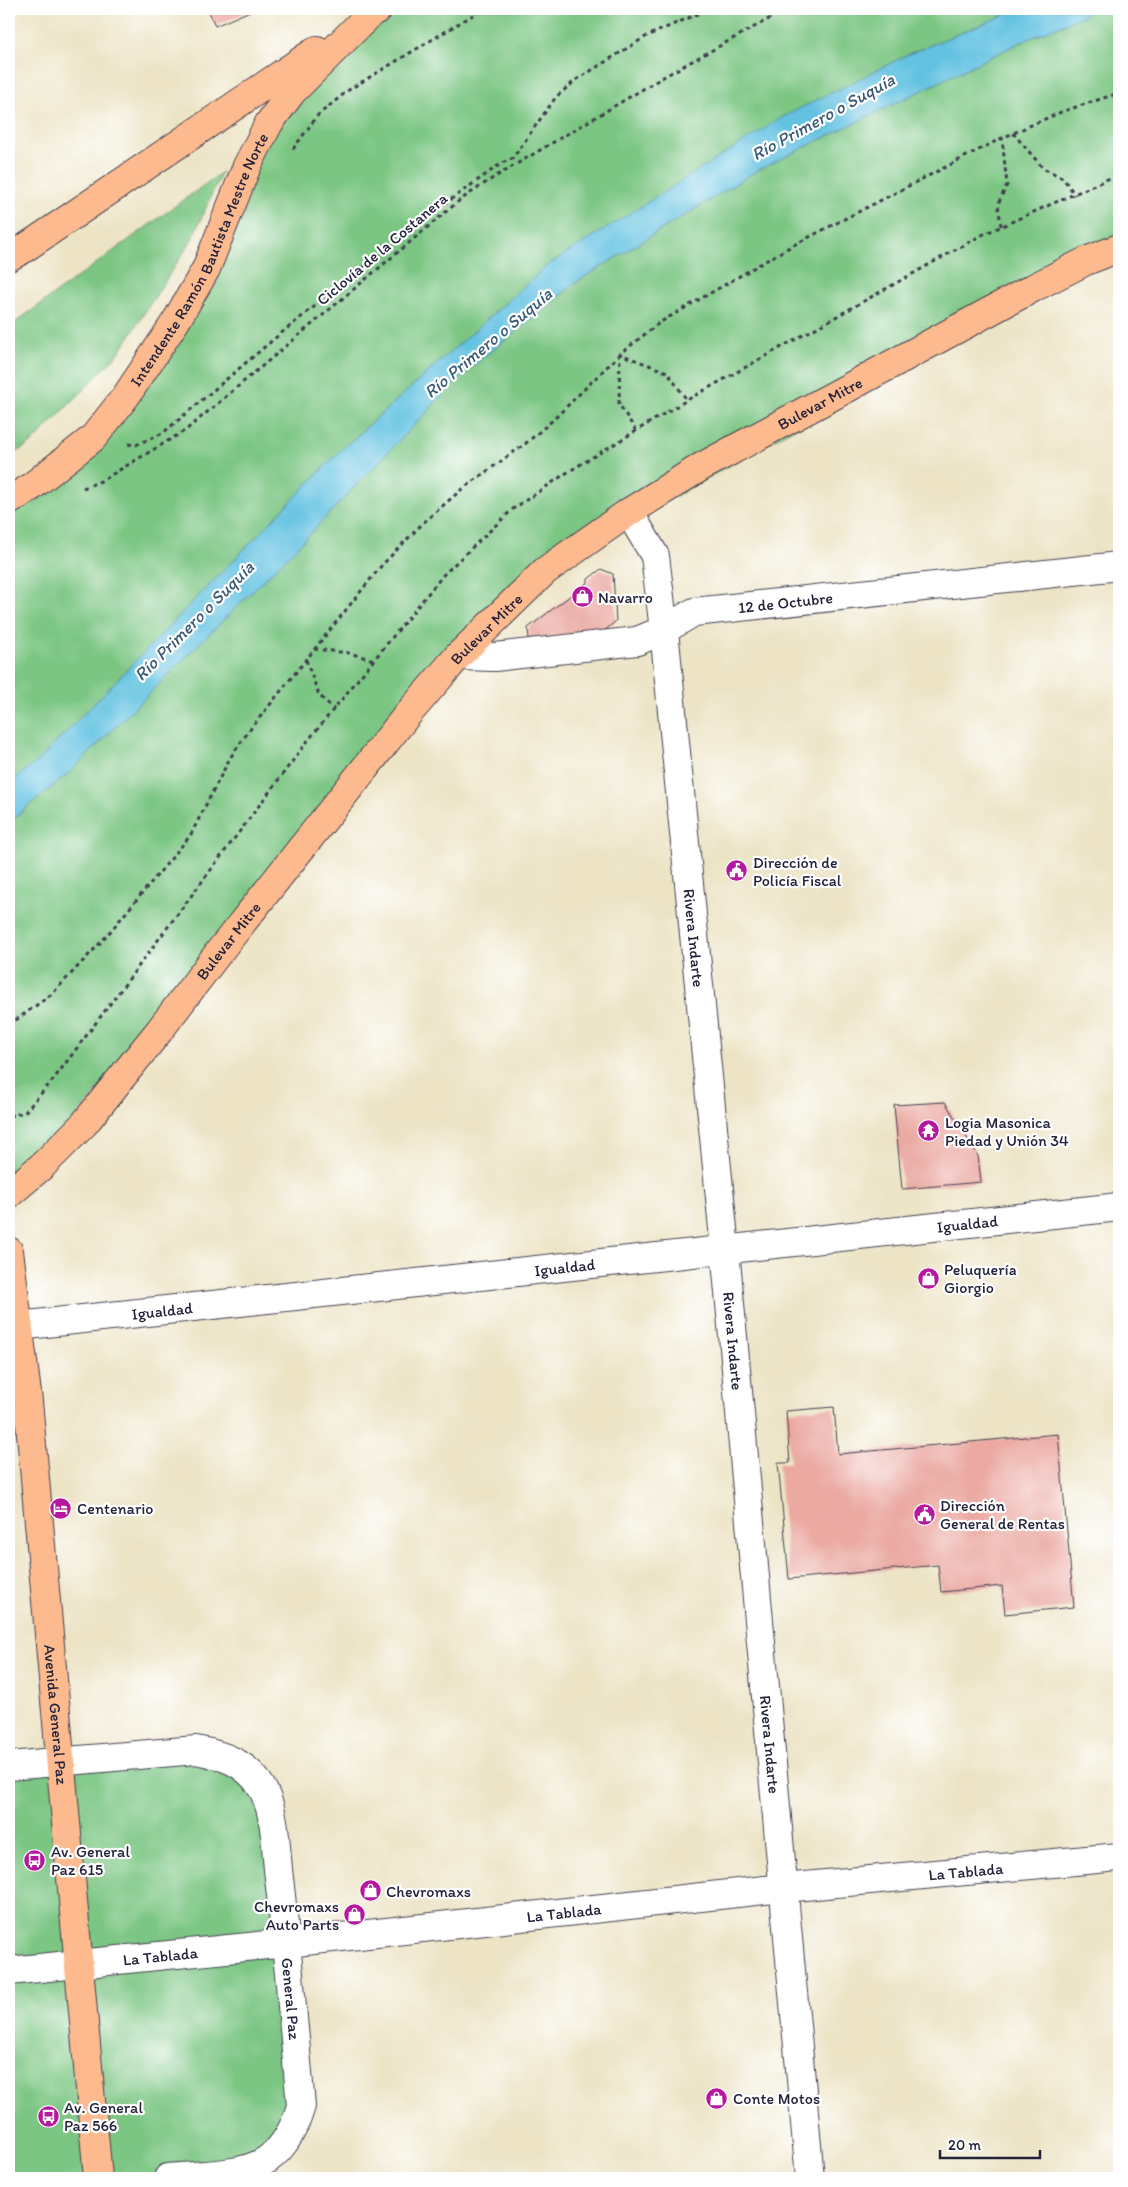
<svg xmlns="http://www.w3.org/2000/svg" width="1128" height="2187" font-family="Itim,sans-serif">
  <rect width="100%" height="100%" fill="#fff"/>
  <filter id="ink" filterUnits="userSpaceOnUse"><feTurbulence type="fractalNoise" baseFrequency=".02" numOctaves="2"/><feDisplacementMap in="SourceGraphic" scale="10" xChannelSelector="R" yChannelSelector="G"/><feConvolveMatrix kernelMatrix="1 2 1 2 8 2 1 2 1" color-interpolation-filters="sRGB"/></filter>
  <filter id="wash" filterUnits="userSpaceOnUse"><feTurbulence type="fractalNoise" baseFrequency=".0096" numOctaves="4" result="noise"/><feDisplacementMap in="SourceGraphic" scale="20" xChannelSelector="R" yChannelSelector="G"/><feGaussianBlur stdDeviation="1.12" result="paint"/><feColorMatrix in="noise" values="0 0 0 0 0 0 0 0 0 0 0 0 0 0 0 0 0 1.4 0 .05"/><feComposite in="paint" operator="in"/></filter>
  <g filter="url(#wash)">
    <rect width="100%" height="100%" fill="#ede4c6"/>
    <g fill="#7cc683" stroke="#4f745f">
      <polygon points="378,9 1019,9 911,53 548,265 342,449 37,762 9,783 9,501 126,396 247,166"/>
      <polygon points="1099,9 1119,9 1119,248 1086,261 545,571 9,1194 9,822 69,773 301,543 463,374 578,281 758,170 1019,43"/>
      <polygon points="222,172 191,241 118,354 33,442 9,457 9,327"/>
      <polygon points="196,1750 260,1786 301,2106 284,2146 168,2178 9,2178 9,1767"/>
    </g>
    <polygon fill="#64c2e2" stroke="#43728e" points="1019,9 1099,9 1019,43 758,170 578,281 463,374 301,543 69,773 9,822 9,783 37,762 342,449 548,265 783,117 911,53"/>
    <g id="blocks">
      <g fill="#eba9a2">
        <polygon points="208,9 255,9 215,26"/>
        <polygon points="601,569 613,574 616,621 604,631 529,639 528,628 588,582 588,579"/>
        <polygon points="945,1102 978,1156 981,1182 902,1189 894,1105"/>
        <polygon points="834,1407 838,1454 1058,1434 1074,1607 1005,1614 1002,1586 941,1592 938,1565 789,1579 778,1463 790,1463 786,1411"/>
      </g>
    </g>
  </g>
  <g filter="url(#ink)">
    <use href="#blocks" fill-opacity="0" stroke="#403f50" stroke-width="1"/>
    <g fill="none" stroke-linecap="round" stroke-linejoin="round">
      <defs>
        <g id="minor">
          <path id="s1" d="M629 512 655 556 664 630 725 1249 810 2178"/>
          <path id="s2" d="M458 656 495 657 637 641 664 630 694 612 1119 566"/>
          <path id="s3" d="M9 1327 1119 1207"/>
          <path id="s4" d="M9 1766 196 1750C222 1755 245 1762 260 1785 277 1811 275 1848 279 1878 288 1954 294 2030 301 2106 279 2181 234 2171 168 2178"/>
          <path id="s5" d="M9 1971 287 1943 783 1888 1119 1857"/>
        </g>
        <g id="primary">
          <polyline points="9,257 22,250 317,50"/>
          <path id="s6" d="M9 501 31 487 93 438 126 396 176 321 206 269 247 166 269 123 292 92 372 12 378 9"/>
          <path id="s7" d="M9 1194 43 1165 84 1124 159 1031 222 948 408 714 458 656 545 571 629 512 701 467 1033 288 1086 261 1119 248"/>
          <path id="s8" d="M9 1251 28 1401 98 2178"/>
        </g>
      </defs>
      <use href="#minor" stroke="#403f50" stroke-width="30"/>
      <use href="#primary" stroke="#403f50" stroke-width="30"/>
      <g stroke="#403f50" stroke-width="3" stroke-dasharray="4 4" stroke-linecap="butt">
        <polyline points="1013,133 1043,168 1063,178 1075,195"/>
        <polyline points="293,149 318,115 350,89 483,9"/>
        <polyline points="1001,226 998,204 1007,185 1002,138"/>
        <polyline points="636,431 619,404 620,354 667,372 687,400"/>
        <polyline points="128,444 136,445 163,433 274,339 429,215 502,163 512,159 556,97 576,80 647,36 709,9"/>
        <polyline points="83,488 101,481 186,430 460,200 493,178 665,76 787,9"/>
        <polyline points="314,649 349,653 374,660"/>
        <polyline points="306,660 319,695 334,709"/>
        <polyline points="9,1025 52,994 103,940 190,836 230,758 248,732 382,565 424,522 462,489 525,444 553,420 620,354 659,323 786,249 1002,138 1061,112 1119,93"/>
        <polyline points="9,1116 25,1112 53,1080 306,743 444,574 513,509 568,472 687,400 982,235 1119,174"/>
      </g>
      <use href="#minor" stroke="#fff" stroke-width="28"/>
      <use href="#primary" stroke="#fcba8e" stroke-width="28"/>
    </g>
  </g>
  <defs>
    <symbol id="shop-disc" viewBox="-11 -11 22 22"><circle r="9.5" fill="#b5179e" stroke="#fff"/><path d="M-5-2.5h2.3a2.7 3.5 0 0 1 5.4 0H5L5.5 6h-11ZM-1.5-2.5h3a1.5 2.3 0 0 0-3 0Z" fill="#fff"/></symbol>
    <symbol id="civic-disc" viewBox="-11 -11 22 22"><circle r="9.5" fill="#b5179e" stroke="#fff"/><path d="M-.6-6.5H3V-4.5H.6V-3L4-1V1h2V6H-6V1h2V-1L-.6-3ZM-1.2 2.5V6h2.4V2.5Z" fill="#fff"/></symbol>
    <symbol id="temple-disc" viewBox="-11 -11 22 22"><circle r="9.5" fill="#b5179e" stroke="#fff"/><path d="M0-6L5-2H3V0L6.5 2.5H4V6H1.5V3h-3V6H-4V2.5H-6.5L-3 0V-2H-5Z" fill="#fff"/></symbol>
    <symbol id="hotel-disc" viewBox="-11 -11 22 22"><circle r="9.5" fill="#b5179e" stroke="#fff"/><path d="M-6-4.5h1.5V1H6V5H4.5V3h-9V5H-6ZM-4 0a1.8 1.8 0 1 1 3.6 0ZM.5 0V-2.5h3Q6-2.5 6 0Z" fill="#fff"/></symbol>
    <symbol id="bus-disc" viewBox="-11 -11 22 22"><circle r="9.5" fill="#b5179e" stroke="#fff"/><path d="M-5-6H5V4H4V6H2V4H-2V6H-4V4H-5ZM-3.5-4V0h7V-4ZM-3.5 1.2v1.5H-2V1.2ZM2 1.2v1.5H3.5V1.2Z" fill="#fff"/></symbol>
  </defs>
  <g fill-rule="evenodd">
    <use href="#shop-disc" x="570" y="584" width="25" height="25"/>
    <use href="#civic-disc" x="724" y="858" width="25" height="25"/>
    <use href="#temple-disc" x="916" y="1118" width="25" height="25"/>
    <use href="#shop-disc" x="916" y="1266" width="25" height="25"/>
    <use href="#hotel-disc" x="48" y="1496" width="25" height="25"/>
    <use href="#civic-disc" x="912" y="1502" width="25" height="25"/>
    <use href="#bus-disc" x="22" y="1848" width="25" height="25"/>
    <use href="#shop-disc" x="358" y="1878" width="25" height="25"/>
    <use href="#shop-disc" x="342" y="1902" width="25" height="25"/>
    <use href="#shop-disc" x="704" y="2086" width="25" height="25"/>
    <use href="#bus-disc" x="36" y="2104" width="25" height="25"/>
  </g>
  <g text-anchor="middle" dominant-baseline="central" stroke-width="4.5" stroke-linejoin="round" paint-order="stroke">
    <g font-size="16" fill="#22223b" stroke="#fff">
      <text transform="translate(382 249) rotate(-40)">Ciclovía de la Costanera</text>
      <text stroke="none"><textPath href="#s6" startOffset="314">Intendente Ramón Bautista Mestre Norte</textPath></text>
      <text stroke="none"><textPath href="#s7" startOffset="1146">Bulevar Mitre</textPath></text>
      <text stroke="none"><textPath href="#s2" startOffset="336">12 de Octubre</textPath></text>
      <text stroke="none"><textPath href="#s7" startOffset="741">Bulevar Mitre</textPath></text>
      <text stroke="none"><textPath href="#s1" startOffset="435">Rivera Indarte</textPath></text>
      <text stroke="none"><textPath href="#s7" startOffset="336">Bulevar Mitre</textPath></text>
      <text stroke="none"><textPath href="#s3" startOffset="964">Igualdad</textPath></text>
      <text stroke="none"><textPath href="#s3" startOffset="559">Igualdad</textPath></text>
      <text stroke="none"><textPath href="#s3" startOffset="154">Igualdad</textPath></text>
      <text stroke="none"><textPath href="#s1" startOffset="840">Rivera Indarte</textPath></text>
      <text stroke="none"><textPath href="#s8" startOffset="466">Avenida General Paz</textPath></text>
      <text stroke="none"><textPath href="#s1" startOffset="1245">Rivera Indarte</textPath></text>
      <text stroke="none"><textPath href="#s5" startOffset="962">La Tablada</textPath></text>
      <text stroke="none"><textPath href="#s5" startOffset="558">La Tablada</textPath></text>
      <text stroke="none"><textPath href="#s5" startOffset="152">La Tablada</textPath></text>
      <text stroke="none"><textPath href="#s4" startOffset="480">General Paz</textPath></text>
    </g>
    <g font-size="16" fill="#22223b" stroke="#fff" text-anchor="start">
      <text x="598" y="597">Navarro</text>
      <text x="753" y="862">Dirección de<tspan x="753" dy="18">Policía Fiscal</tspan></text>
      <text x="945" y="1122">Logia Masonica<tspan x="945" dy="18">Piedad y Unión 34</tspan></text>
      <text x="944" y="1269">Peluquería<tspan x="944" dy="18">Giorgio</tspan></text>
      <text x="940" y="1505">Dirección<tspan x="940" dy="18">General de Rentas</tspan></text>
      <text x="77" y="1508">Centenario</text>
      <text x="51" y="1851">Av. General<tspan x="51" dy="18">Paz 615</tspan></text>
      <text x="386" y="1891">Chevromaxs</text>
      <text x="339" y="1906" text-anchor="end">Chevromaxs<tspan x="339" dy="18">Auto Parts</tspan></text>
      <text x="733" y="2098">Conte Motos</text>
      <text x="64" y="2107">Av. General<tspan x="64" dy="18">Paz 566</tspan></text>
    </g>
    <g font-size="18" font-style="italic" fill="#395a75" stroke="#fff">
      <text transform="translate(823 117) rotate(-29)">Río Primero o Suquía</text>
      <text transform="translate(488 343) rotate(-40)">Río Primero o Suquía</text>
      <text transform="translate(194 621) rotate(-45)">Río Primero o Suquía</text>
    </g>
  </g>
  <rect width="1128" height="2187" fill="none" stroke="#fff" stroke-width="30"/>
  <path d="M940 2150v8h100v-8" fill="none" stroke="#22223b" stroke-width="2.5"/>
  <text x="948" y="2150" font-size="15" fill="#22223b" stroke="#ffffff" stroke-width="4" paint-order="stroke">20 m</text>
</svg>
